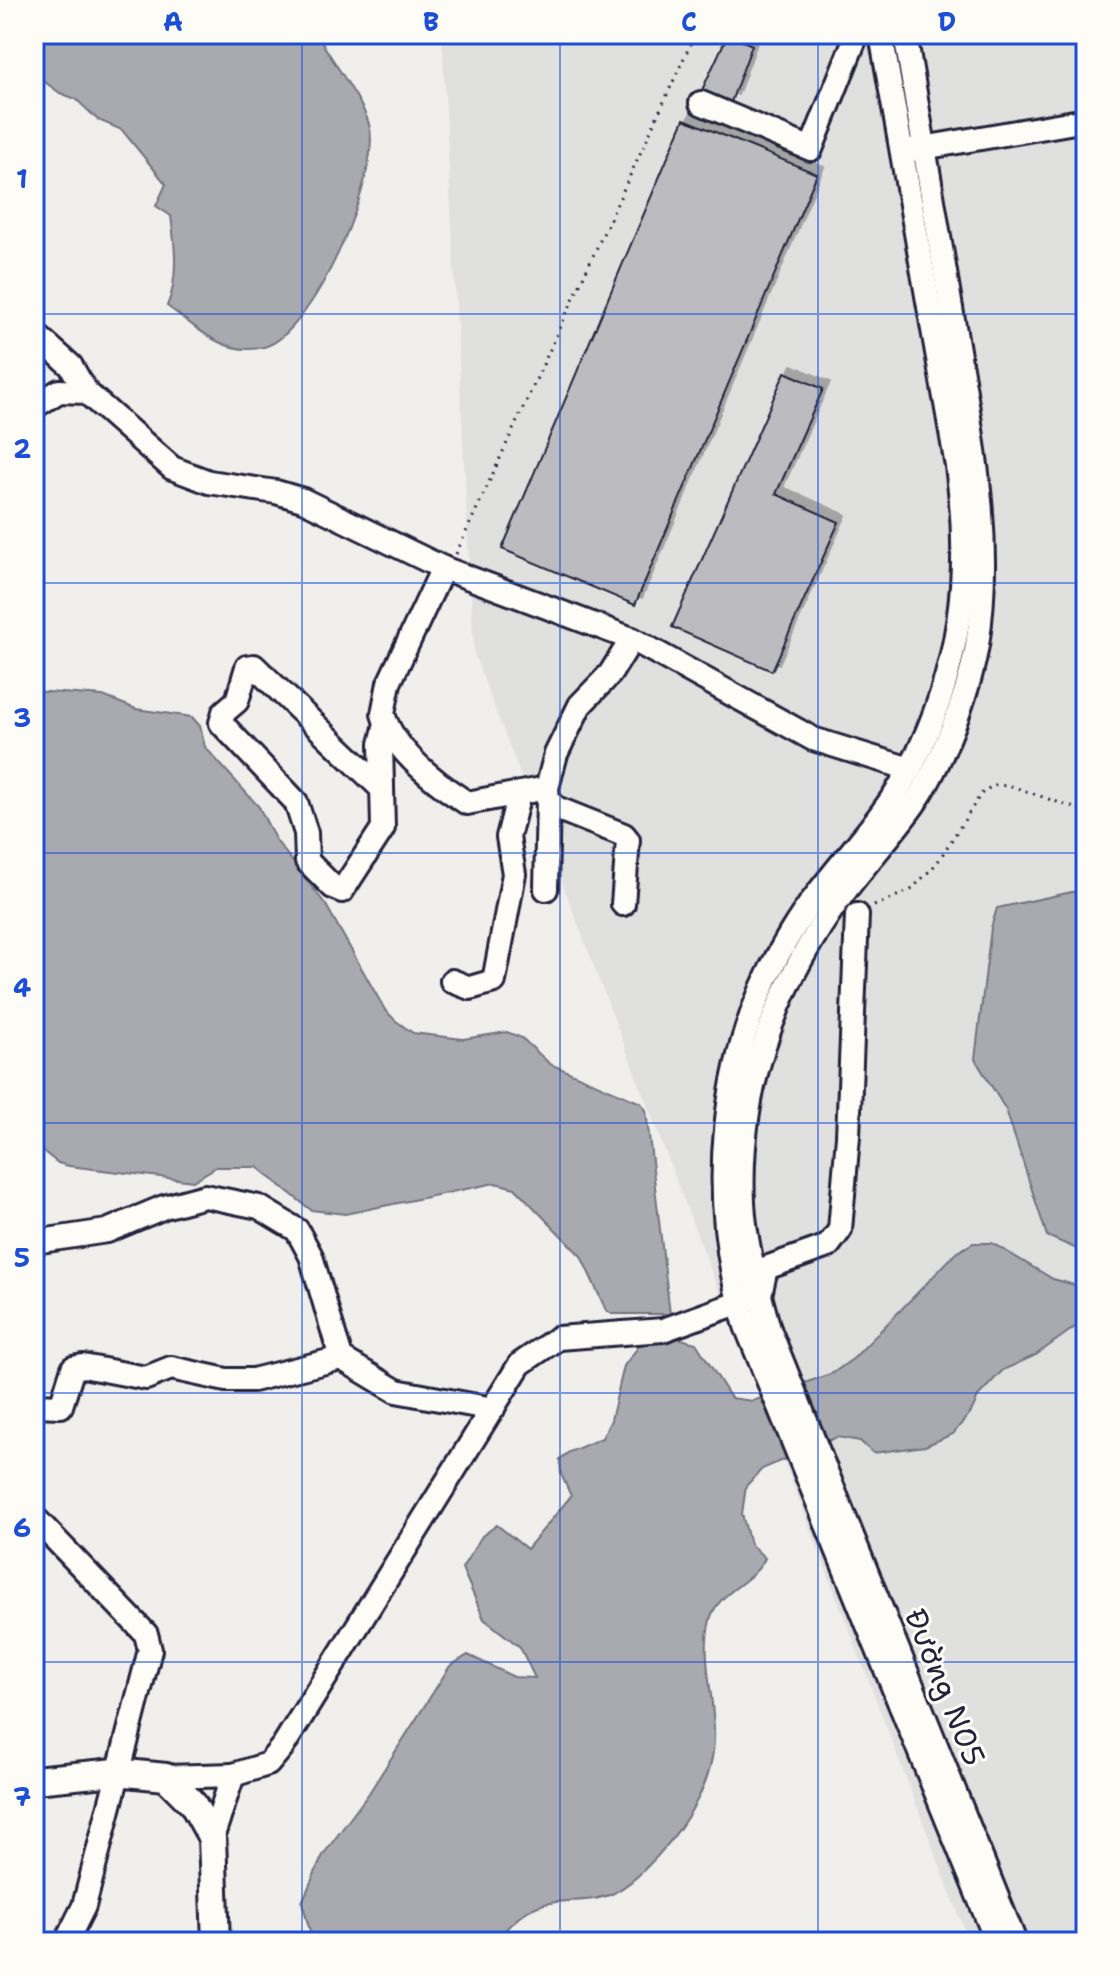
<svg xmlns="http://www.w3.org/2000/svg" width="1120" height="1976" font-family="'Shantell Sans',sans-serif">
  <defs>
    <filter id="shadow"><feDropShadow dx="7" dy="-7" stdDeviation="0" flood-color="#0004"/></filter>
  </defs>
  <rect width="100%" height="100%" fill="#f0efec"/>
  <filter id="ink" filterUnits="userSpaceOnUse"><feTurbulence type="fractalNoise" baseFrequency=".0125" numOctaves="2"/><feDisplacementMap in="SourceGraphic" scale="16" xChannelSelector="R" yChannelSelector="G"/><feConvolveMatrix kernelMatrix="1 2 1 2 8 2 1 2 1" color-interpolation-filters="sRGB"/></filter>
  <g filter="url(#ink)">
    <polygon fill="#e0e0df" points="442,34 1086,34 1086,1942 969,1942 474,654"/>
    <g fill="#a9a9b0" stroke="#737381" stroke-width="2">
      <path d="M34 34H317C330 58 362 100 369 124 383 171 313 335 264 347 223 357 197 327 167 306 179 279 175 244 171 216L156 206 166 184 122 130 98 120 76 99 60 93 34 74Z"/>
      <polygon points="34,691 103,696 136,709 192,717 200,726 205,747 259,807 275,839 326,905 385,1010 396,1021 413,1033 463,1039 507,1032 522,1038 550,1064 641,1103 646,1110 670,1314 612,1314 606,1310 581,1256 515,1188 495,1183 345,1214 311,1210 257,1167 216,1167 193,1181 69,1166 58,1163 34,1144"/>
      <polygon points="1086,889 1086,1253 1047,1236 1006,1110 975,1059 991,928 997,908"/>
      <path d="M973 1243H992L1053 1279 1086 1288V1319L1036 1355 1003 1370 979 1395 971 1412 953 1434 925 1446 873 1453 860 1441 837 1437 762 1469 746 1486 742 1514 750 1544 765 1558C753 1584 717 1591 710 1620 700 1660 716 1700 714 1741 712 1790 677 1838 643 1871 636 1878 623 1888 614 1893 582 1908 547 1891 517 1919 509 1926 502 1931 499 1942H313L302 1902 323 1855 369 1793 450 1666 468 1655 514 1677 535 1678 520 1647 484 1619 462 1568 482 1536 497 1525 527 1549 571 1496 561 1474 560 1459 569 1452 602 1438 611 1420 624 1366 642 1342 670 1336 696 1343 731 1398 753 1401 833 1373 854 1358 956 1253Z"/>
    </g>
    <g fill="#bcbcc0" stroke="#22223b" stroke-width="2" filter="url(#shadow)">
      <polygon points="728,34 752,45 731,102 702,90"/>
      <polygon points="684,119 817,174 635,605 502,549"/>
      <polygon points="785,372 823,389 776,494 839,522 772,671 672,627"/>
    </g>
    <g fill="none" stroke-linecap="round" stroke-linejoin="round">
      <defs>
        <g id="minor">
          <path d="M881 34 957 466C972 572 961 670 911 767 879 828 825 875 790 934 719 1051 706 1196 746 1326L997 1942"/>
          <path d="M905 34C922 133 938 232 955 332 972 436 994 538 977 645 969 692 942 764 914 804 892 835 865 864 842 895 776 986 738 1089 743 1202 745 1245 758 1288 769 1329L1015 1942"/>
          <polyline points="701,103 811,149 857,34"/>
          <polyline points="911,150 1086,120"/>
          <polyline points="34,333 71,366 86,392"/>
          <polyline points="34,407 59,391 86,392 172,468 209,482 276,492 303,500 443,568 632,639 813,739 910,769"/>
          <path d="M443 568 389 683 383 714C394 751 436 783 467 803L547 788 556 754 580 705 610 674 632 639"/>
          <polyline points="547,788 548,799 556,808 624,835 628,840 623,904"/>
          <polyline points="382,789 254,666 247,667 237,701 224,712 221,723 296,802 306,833 307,861 333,887 342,891 383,828 381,744 386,724"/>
          <polyline points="546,889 548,799"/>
          <polyline points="452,981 470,988 494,981 514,874 508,837 519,794"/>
          <polyline points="34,1242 107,1231 164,1207 205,1196 259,1207 297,1230 311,1256 341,1358 396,1391 493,1409"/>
          <polyline points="34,1405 61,1406 73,1368 83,1366 146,1378 171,1368 226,1380 253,1380 341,1358"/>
          <polyline points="34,1517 146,1634 150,1650 84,1906 66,1942"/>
          <polyline points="233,1775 268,1764 283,1746 520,1364 558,1338 663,1330 760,1295 766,1268 828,1246 840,1230 848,1136 857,915"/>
          <polyline points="166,1777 233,1775 212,1838"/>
        </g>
        <polyline id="major" points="34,1780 116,1772 166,1777 193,1804 212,1838 216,1942"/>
      </defs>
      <use href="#minor" stroke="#22223b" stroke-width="28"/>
      <use href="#major" stroke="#22223b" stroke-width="32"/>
      <g stroke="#22223b" stroke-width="3" stroke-dasharray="2 6" stroke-linecap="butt">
        <polyline points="456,554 695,34"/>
        <polyline points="874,906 911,890 937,863 981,794 993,785 1011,786 1086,812"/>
      </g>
      <use href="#minor" stroke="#fdfcf7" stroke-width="22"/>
      <use href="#major" stroke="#fdfcf7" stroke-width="26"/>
    </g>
  </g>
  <path fill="none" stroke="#1d4ed8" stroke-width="2" stroke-opacity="0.55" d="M302 34V1942M560 34V1942M818 34V1942M34 314H1086M34 583H1086M34 853H1086M34 1123H1086M34 1393H1086M34 1662H1086"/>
  <g text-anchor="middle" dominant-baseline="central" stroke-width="6" stroke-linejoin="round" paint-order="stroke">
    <g font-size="30" fill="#22223b" stroke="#fdfcf7">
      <text transform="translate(945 1687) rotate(68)">Đường N05</text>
    </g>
  </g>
  <rect width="1120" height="1976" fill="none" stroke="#fdfcf7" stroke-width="88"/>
  <rect x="44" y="44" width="1032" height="1888" fill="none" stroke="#1d4ed8" stroke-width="3"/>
  <g font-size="26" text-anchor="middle" font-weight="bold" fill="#1d4ed8">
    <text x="173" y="31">A</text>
    <text x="431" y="31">B</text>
    <text x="689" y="31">C</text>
    <text x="947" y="31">D</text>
    <text x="22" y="188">1</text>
    <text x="22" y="458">2</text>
    <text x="22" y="727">3</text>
    <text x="22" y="997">4</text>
    <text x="22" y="1267">5</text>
    <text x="22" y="1537">6</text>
    <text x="22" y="1806">7</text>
  </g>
</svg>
